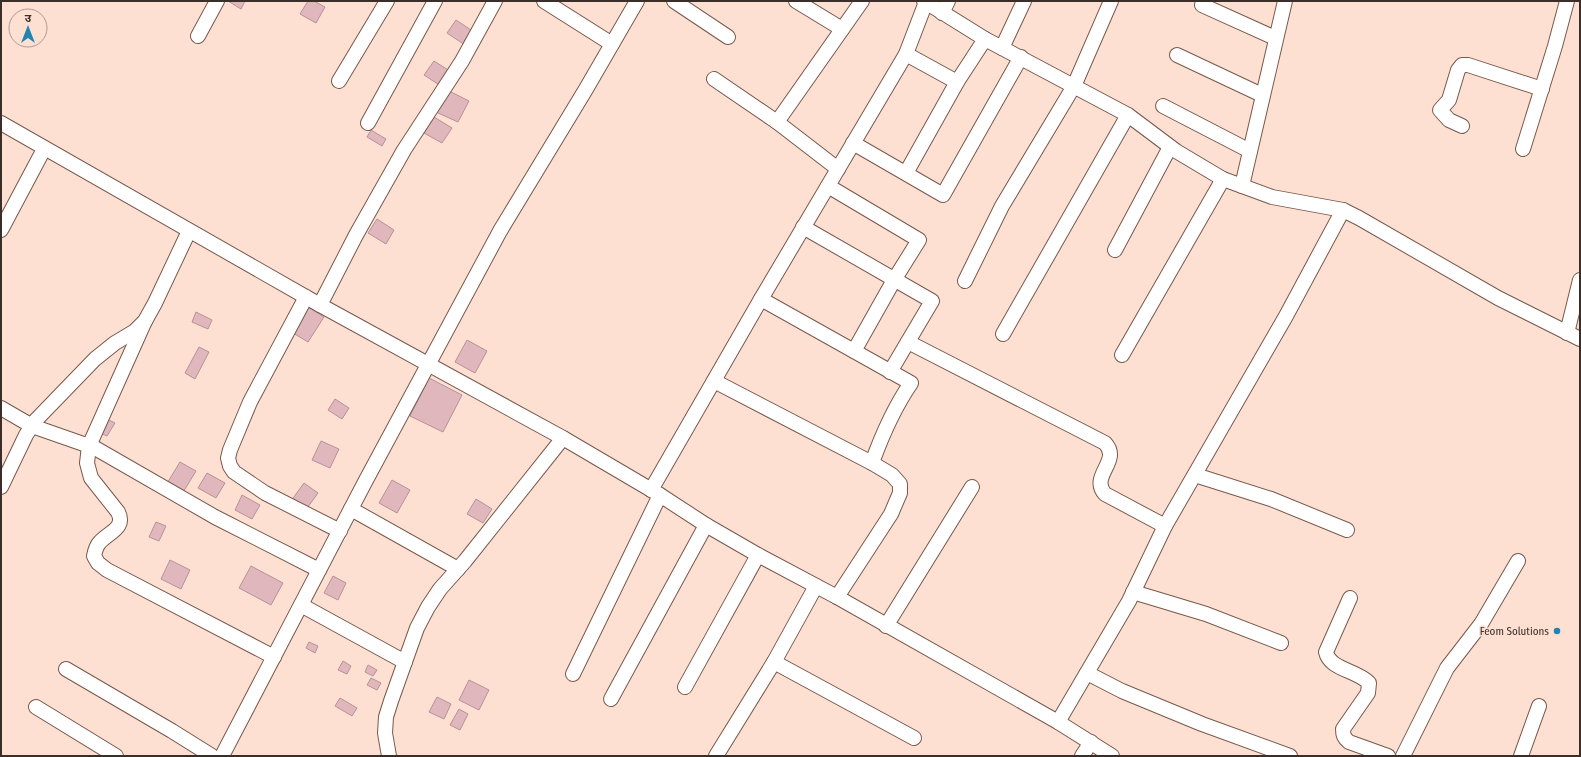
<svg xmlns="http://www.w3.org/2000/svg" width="1581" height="757" font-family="'Fira Sans Condensed','Noto Sans Devanagari',sans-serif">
  <rect width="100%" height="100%" fill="#fee0d3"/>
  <g fill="#dfb7bc" stroke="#b89196">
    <polygon points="228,1 245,1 241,9"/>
    <polygon points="308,1 314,1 325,7 316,23 300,14"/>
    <polygon points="456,20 474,32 465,45 447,33"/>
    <polygon points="434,61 453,73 444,88 424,75"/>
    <polygon points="447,90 469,101 458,122 436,112"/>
    <polygon points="434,117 452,128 442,143 424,133"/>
    <polygon points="371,130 386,139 382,146 367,137"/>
    <polygon points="377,219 394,230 386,244 368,233"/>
    <polygon points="308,307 324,317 308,342 293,333"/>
    <polygon points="196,312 212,320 208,329 192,322"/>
    <polygon points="467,340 487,351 475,373 455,362"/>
    <polygon points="199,347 209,352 195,379 185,373"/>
    <polygon points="429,378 462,395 443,432 410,416"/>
    <polygon points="335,399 349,408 342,419 328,410"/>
    <polygon points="107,419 115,423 107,436 100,433"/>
    <polygon points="321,441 339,449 330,468 312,460"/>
    <polygon points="180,462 196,471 182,494 166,485"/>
    <polygon points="207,473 225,483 216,498 198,488"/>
    <polygon points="392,480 410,490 397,513 379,503"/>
    <polygon points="304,483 318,493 305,511 291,501"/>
    <polygon points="242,495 260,505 252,519 235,510"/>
    <polygon points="476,499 492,509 483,523 467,514"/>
    <polygon points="156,522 166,526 159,541 149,537"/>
    <polygon points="170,560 190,570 181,589 161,579"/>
    <polygon points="251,566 283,583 271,605 239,588"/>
    <polygon points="333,576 346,583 338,600 324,593"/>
    <polygon points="309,642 318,646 315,653 306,648"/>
    <polygon points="343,661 351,666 347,674 338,670"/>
    <polygon points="368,665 377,670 373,676 365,672"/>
    <polygon points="371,678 381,683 377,690 367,685"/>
    <polygon points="469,680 489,690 479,710 459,700"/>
    <polygon points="437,697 451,704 444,719 429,712"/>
    <polygon points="340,698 357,708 352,716 335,706"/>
    <polygon points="459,709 468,714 460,730 450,725"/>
  </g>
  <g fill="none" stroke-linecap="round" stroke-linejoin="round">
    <defs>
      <g id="street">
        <polyline points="544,1 612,44"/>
        <polyline points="674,1 728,37"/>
        <polyline points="796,1 842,29"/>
        <polyline points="924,1 985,39 1128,115 1176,151 1223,179 1272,197 1343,210 1359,218 1498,298 1580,339"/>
        <polyline points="1202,5 1275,38"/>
        <polyline points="942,13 948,1"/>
        <polyline points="198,36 217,1"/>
        <polyline points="1002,48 1024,1"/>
        <polyline points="906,54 957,82"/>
        <polyline points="1177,55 1262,95"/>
        <polyline points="714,79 777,122 838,169"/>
        <polyline points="339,81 387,1"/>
        <polyline points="1163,106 1250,151"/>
        <polyline points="777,122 862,1"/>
        <polyline points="1,123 320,305 563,438 660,495 706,525 758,555 837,597 1058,722 1112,756"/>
        <polyline points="368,123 435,1"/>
        <polyline points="1462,126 1449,120 1440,110 1449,100 1458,70 1462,65 1468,65 1542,89"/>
        <polyline points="853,143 943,195 1021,57"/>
        <polyline points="1523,149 1555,46 1567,1"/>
        <polyline points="906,173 957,82 985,39"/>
        <polyline points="828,186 919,240 894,280 854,351"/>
        <polyline points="1242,186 1285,1"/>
        <polyline points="803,227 932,301 890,372"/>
        <polyline points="1,230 44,149"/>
        <polyline points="1115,250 1170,147"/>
        <polyline points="965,281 1002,206 1074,86 1111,1"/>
        <polyline points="306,297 250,402 230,450 228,458 230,466 234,472 265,493 340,531"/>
        <path d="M761 299 911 383C894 408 882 435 872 463"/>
        <polyline points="320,305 356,235 404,150 462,61 495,1"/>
        <path d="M145 321 89 446 87 463 91 478 118 512C126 528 109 532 100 542 96 546 95 551 94 556L98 563 107 570 274 657"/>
        <polyline points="1567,333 1580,280"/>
        <polyline points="1003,334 1128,115"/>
        <path d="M908 342 1105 443C1122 461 1089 476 1105 494L1165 526"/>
        <polyline points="1122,355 1223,179"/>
        <polyline points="714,381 872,463 892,475 900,484 900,493 891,514 837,597"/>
        <polyline points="1,408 32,426 95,448 215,517 319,570"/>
        <polyline points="1195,475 1271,499 1347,530"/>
        <polyline points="1,487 26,435 35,421 95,359 115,343 135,331 145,321 155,303 189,231"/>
        <polyline points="651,490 761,299 906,54 926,2"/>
        <polyline points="351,509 458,569"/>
        <polyline points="1133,592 1206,614 1281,643"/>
        <path d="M1350 598 1326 652C1330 670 1357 670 1369 683L1368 693 1343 729C1343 735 1344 738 1349 742L1388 756"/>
        <polyline points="301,605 405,662"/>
        <polyline points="886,626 972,487"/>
        <polyline points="774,662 914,738"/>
        <polyline points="66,669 172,731 212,756"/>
        <polyline points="1087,673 1122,691 1202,724 1290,756"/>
        <polyline points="573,674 660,495"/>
        <polyline points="685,687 758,555"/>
        <polyline points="611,699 706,525"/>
        <polyline points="36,707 116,756"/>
        <polyline points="1058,722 1129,601 1165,526 1286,316 1343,210"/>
        <polyline points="222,756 365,482 500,231 586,89 637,1"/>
        <polyline points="389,756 385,733 386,717 391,701 417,628 428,607 440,589 465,561 563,438"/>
        <polyline points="716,756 774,662 816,586"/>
        <polyline points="1082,756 1091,742"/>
        <polyline points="1403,756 1447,668 1481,624 1518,561"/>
        <polyline points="1521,756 1539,706"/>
      </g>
    </defs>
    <use href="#street" stroke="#78584b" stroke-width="16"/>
    <use href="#street" stroke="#fff" stroke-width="14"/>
  </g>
  <circle fill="#2086af" stroke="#fee0d3" stroke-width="1.5" cx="1557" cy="631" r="4"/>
  <g text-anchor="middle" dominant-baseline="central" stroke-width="3" stroke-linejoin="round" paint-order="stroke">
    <g font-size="11" fill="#3b2d27" stroke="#fee0d3" text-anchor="end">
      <text x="1549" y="631">Feom Solutions</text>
    </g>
  </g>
  <rect width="1581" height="757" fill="none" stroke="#3b2d27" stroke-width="4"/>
  <g transform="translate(28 28)"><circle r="19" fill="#fee0d3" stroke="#b0988e"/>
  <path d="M0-3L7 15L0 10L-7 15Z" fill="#2086af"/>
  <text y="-6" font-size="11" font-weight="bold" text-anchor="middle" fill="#3b2d27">उ</text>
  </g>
</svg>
